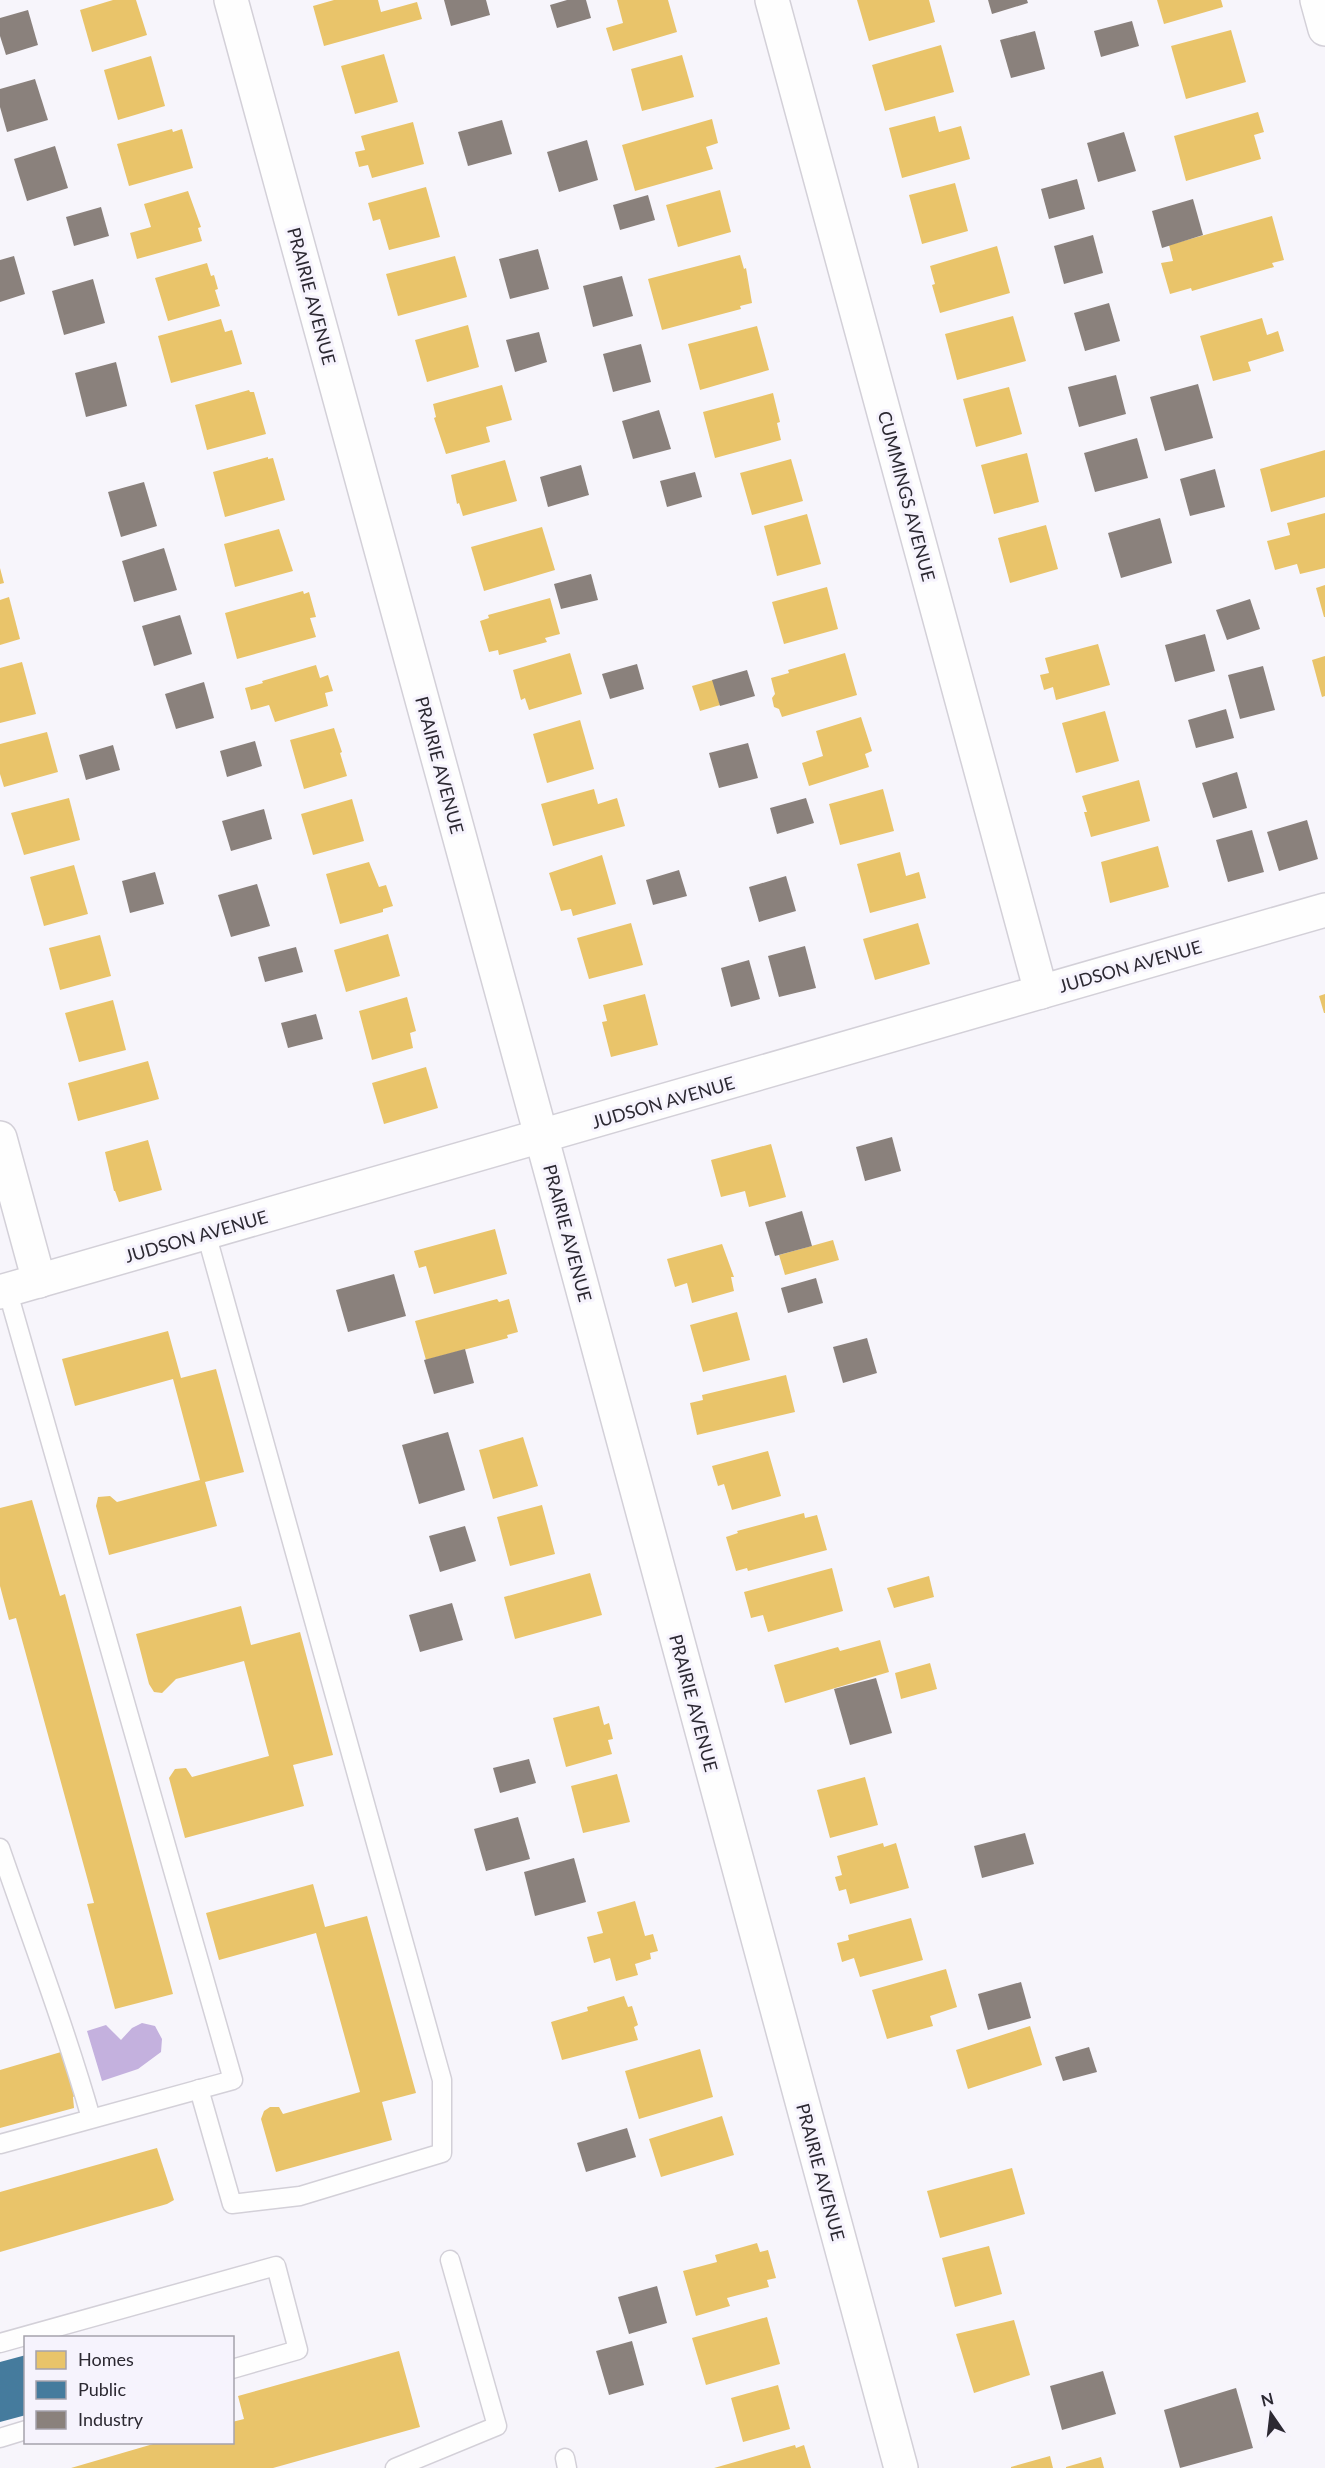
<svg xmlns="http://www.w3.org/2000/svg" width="1325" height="2468" font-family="Lato,sans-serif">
  <rect width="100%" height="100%" fill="#f7f5fb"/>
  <polygon fill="#c4b1de" points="142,2023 155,2026 162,2039 161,2052 138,2069 102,2081 87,2031 106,2025 121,2040 132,2028"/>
  <g fill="#e9c46a">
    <polygon points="113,0 136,0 147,35 92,52 80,10"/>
    <polygon points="334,0 378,0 381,12 417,2 422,19 324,46 313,6"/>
    <polygon points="617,0 668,0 677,32 613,51 606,28 623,23"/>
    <polygon points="857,0 929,0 935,22 869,41"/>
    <polygon points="1157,0 1221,0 1223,7 1164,24"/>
    <polygon points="1231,30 1246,82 1186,99 1171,46"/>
    <polygon points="941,45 954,92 885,111 872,65"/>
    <polygon points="384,54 398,102 355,114 341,66"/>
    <polygon points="682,55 694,97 642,111 631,69"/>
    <polygon points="151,56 165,106 118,120 104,70"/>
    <polygon points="1258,112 1264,132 1254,135 1261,159 1186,181 1174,136"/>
    <polygon points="935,116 939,132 961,126 970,159 902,178 889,128"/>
    <polygon points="712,119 718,143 706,147 713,169 635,191 622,145"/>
    <polygon points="413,122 424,164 372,178 368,165 359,167 355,152 365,150 361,136"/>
    <polygon points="172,129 173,132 182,129 193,168 129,186 117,144"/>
    <polygon points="955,183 968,231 922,244 909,195"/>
    <polygon points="426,187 440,237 389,250 380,219 373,221 368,203"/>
    <polygon points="720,190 731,232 678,247 666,205"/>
    <polygon points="188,191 201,227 198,228 202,241 137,259 130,233 151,227 144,204"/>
    <polygon points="1272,216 1284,260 1272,263 1274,267 1192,291 1191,288 1170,294 1161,263 1173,261 1169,245"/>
    <polygon points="997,246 1010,293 940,313 932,285 935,284 930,266"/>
    <polygon points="740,255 744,269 746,268 752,303 740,306 741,309 662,330 648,279"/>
    <polygon points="455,256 467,297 398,316 386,274"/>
    <polygon points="207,263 211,276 214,275 218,289 215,290 220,306 168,321 155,278"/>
    <polygon points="1013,316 1026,361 957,380 945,334"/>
    <polygon points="1262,318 1267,335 1278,331 1284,351 1248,362 1251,371 1213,381 1200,336"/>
    <polygon points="221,319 225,332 232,330 242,364 171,383 158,336"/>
    <polygon points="468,325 479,367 427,382 415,340"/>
    <polygon points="757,326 769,370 700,390 688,344"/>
    <polygon points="502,385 512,420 486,427 490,442 446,454 434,418 436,417 433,404"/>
    <polygon points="1009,387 1022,434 976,447 963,399"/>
    <polygon points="249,390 250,392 254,392 266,434 207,450 195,405"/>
    <polygon points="773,393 780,422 777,423 781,440 715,458 703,412"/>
    <polygon points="1325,450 1325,497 1271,512 1260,469"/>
    <polygon points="1027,453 1039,502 994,514 981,465"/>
    <polygon points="268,457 268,459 273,458 285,500 225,517 213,472"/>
    <polygon points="791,459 803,501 752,515 740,473"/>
    <polygon points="505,460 517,501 463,516 459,503 457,504 451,475"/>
    <polygon points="1325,513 1325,568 1300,574 1297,564 1275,570 1267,541 1290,535 1287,523"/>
    <polygon points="807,514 821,564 777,576 764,526"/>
    <polygon points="1046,525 1058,569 1010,583 998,538"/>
    <polygon points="542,527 555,570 484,591 471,547"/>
    <polygon points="279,529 293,571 235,587 224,544"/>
    <polygon points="0,568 4,583 0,584"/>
    <polygon points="1325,585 1325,617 1324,617 1316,588"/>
    <polygon points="827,587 838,629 784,644 772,602"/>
    <polygon points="303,591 304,594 309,592 316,617 310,618 316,637 237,659 225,613"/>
    <polygon points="9,597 20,639 0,645 0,600"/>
    <polygon points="550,598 560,634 545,638 547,642 499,655 498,650 489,652 480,621 489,618 488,615"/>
    <polygon points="1098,644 1110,685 1056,700 1053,687 1044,690 1040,675 1049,673 1045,658"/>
    <polygon points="570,653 582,694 529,710 525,698 521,700 513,670"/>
    <polygon points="845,653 857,695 782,717 779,709 774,707 772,698 775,694 771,678 789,673 788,670"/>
    <polygon points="1325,656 1325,696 1322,697 1312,660"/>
    <polygon points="22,662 36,714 0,723 0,668"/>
    <polygon points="316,665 320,678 328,675 333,691 325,693 328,706 275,722 269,705 251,710 245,688 263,683 262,681"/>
    <polygon points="713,680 720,705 700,711 692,686"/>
    <polygon points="1105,711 1119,761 1076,773 1062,723"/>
    <polygon points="861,717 872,751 865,754 869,767 809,786 802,763 823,756 816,731"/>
    <polygon points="580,720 594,769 547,783 533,734"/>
    <polygon points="334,728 342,752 340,753 347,776 304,789 290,740"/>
    <polygon points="47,732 58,772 4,787 0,774 0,744"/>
    <polygon points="1139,780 1150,821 1091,837 1084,812 1087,812 1082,796"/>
    <polygon points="594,789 598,804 617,798 625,826 553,846 541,804"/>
    <polygon points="883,789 894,831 840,845 829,804"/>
    <polygon points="69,798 80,840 24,855 11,813"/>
    <polygon points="352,799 364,841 313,855 301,814"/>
    <polygon points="1158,846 1169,887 1110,903 1101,862"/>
    <polygon points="900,852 906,876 919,872 926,898 870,913 857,864"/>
    <polygon points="602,855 616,904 573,916 571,909 561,911 549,873"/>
    <polygon points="369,862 379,887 386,885 393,906 383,909 383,912 340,924 326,874"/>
    <polygon points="74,865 88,914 44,926 30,877"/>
    <polygon points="631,923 643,965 589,979 577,938"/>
    <polygon points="918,923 930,964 875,980 863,939"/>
    <polygon points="388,934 400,976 346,992 334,950"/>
    <polygon points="100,935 111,976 60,990 49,948"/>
    <polygon points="645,994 658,1045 611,1057 602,1022 607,1021 603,1005"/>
    <polygon points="1325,994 1325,1013 1324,1013 1319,996"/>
    <polygon points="407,997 416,1031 410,1033 413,1048 372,1060 359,1011"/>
    <polygon points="113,1000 126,1050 79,1062 65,1013"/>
    <polygon points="148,1061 159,1099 78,1121 68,1083"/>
    <polygon points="426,1067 438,1108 384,1124 372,1083"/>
    <polygon points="148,1140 162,1190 119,1202 115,1191 114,1191 105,1152"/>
    <polygon points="771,1144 786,1197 749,1207 745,1191 721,1197 711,1160"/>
    <polygon points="495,1229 507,1274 434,1294 426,1266 419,1268 414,1251"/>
    <polygon points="833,1240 839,1260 785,1275 779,1255"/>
    <polygon points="722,1244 734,1277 731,1277 734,1291 692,1303 687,1283 675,1287 667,1259"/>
    <polygon points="497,1299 499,1302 509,1299 518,1332 507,1335 508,1338 426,1360 415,1321"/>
    <polygon points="737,1312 750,1360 703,1372 690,1325"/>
    <polygon points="168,1331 181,1378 216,1369 244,1472 205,1482 217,1526 109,1555 96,1506 98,1497 110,1496 117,1502 200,1480 173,1379 75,1406 62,1359"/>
    <polygon points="786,1375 795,1412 697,1435 690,1403 703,1400 702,1395"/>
    <polygon points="523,1437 538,1486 493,1499 479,1450"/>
    <polygon points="768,1451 781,1496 732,1510 724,1484 718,1486 712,1466"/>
    <polygon points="32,1500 60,1596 65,1594 173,1994 115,2009 87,1904 94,1903 16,1618 9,1620 0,1586 0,1508"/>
    <polygon points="542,1505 555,1554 510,1566 497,1517"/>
    <polygon points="804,1513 805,1518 817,1515 827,1550 748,1571 747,1568 736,1571 726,1537 738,1533 737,1531"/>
    <polygon points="832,1568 843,1611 768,1632 763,1615 751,1618 744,1592"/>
    <polygon points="590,1573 602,1615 515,1639 504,1597"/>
    <polygon points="929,1576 934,1597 894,1608 887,1588"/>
    <polygon points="241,1606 251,1645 300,1632 333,1755 293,1765 304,1806 185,1838 169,1778 175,1769 186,1768 192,1777 269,1756 244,1661 176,1679 162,1693 154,1692 149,1684 136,1634"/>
    <polygon points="880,1640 889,1672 785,1703 774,1665 838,1647 840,1651"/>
    <polygon points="930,1663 937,1689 901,1699 895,1673"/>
    <polygon points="599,1706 604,1725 609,1723 613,1739 608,1740 612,1754 566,1767 553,1718"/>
    <polygon points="617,1774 630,1822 583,1833 571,1786"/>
    <polygon points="865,1777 878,1825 830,1838 817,1790"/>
    <polygon points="883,1843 884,1847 896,1843 909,1888 850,1904 846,1889 839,1891 835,1877 842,1875 837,1856"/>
    <polygon points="313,1884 325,1927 367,1916 416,2093 382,2102 392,2140 276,2172 261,2119 264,2111 270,2107 279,2107 283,2114 360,2092 316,1933 219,1960 206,1913"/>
    <polygon points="635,1901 645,1936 653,1934 658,1951 650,1953 651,1959 635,1964 638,1975 616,1981 610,1958 594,1963 587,1937 603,1933 597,1912"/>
    <polygon points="911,1918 923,1960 860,1977 854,1958 842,1962 837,1943 849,1940 848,1935"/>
    <polygon points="946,1969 957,2007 930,2016 933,2026 887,2039 872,1990"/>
    <polygon points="624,1996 628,2007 632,2006 638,2025 634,2027 638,2040 562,2060 551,2022 588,2011 587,2007"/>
    <polygon points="1030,2026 1042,2065 968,2089 956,2050"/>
    <polygon points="700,2049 713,2097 639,2119 625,2071"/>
    <polygon points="61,2052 79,2094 73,2097 74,2108 0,2128 0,2070"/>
    <polygon points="722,2116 734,2155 661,2177 649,2139"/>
    <polygon points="157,2148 174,2200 167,2204 0,2252 0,2192"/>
    <polygon points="1012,2168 1025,2214 940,2238 927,2191"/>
    <polygon points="757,2243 760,2252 768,2250 776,2278 767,2280 769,2287 727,2298 730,2306 696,2316 683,2271 717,2262 715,2255"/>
    <polygon points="989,2246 1002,2294 955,2307 942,2258"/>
    <polygon points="767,2317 780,2364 706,2385 692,2338"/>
    <polygon points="1014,2320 1030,2375 974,2393 956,2334"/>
    <polygon points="399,2351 420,2427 273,2468 71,2468 160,2442 232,2442 232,2422 244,2419 238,2396"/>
    <polygon points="778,2385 790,2429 743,2442 731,2398"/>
    <polygon points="795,2445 796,2448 804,2445 811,2468 714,2468"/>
    <polygon points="1050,2456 1053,2468 1011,2468 1011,2467"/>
    <polygon points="1101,2457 1104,2468 1066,2468 1066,2467"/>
  </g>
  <polygon fill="#457b9d" points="26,2355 26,2415 0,2422 0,2362"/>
  <g fill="#8a817c">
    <polygon points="444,0 486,0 490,15 451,26"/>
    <polygon points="567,0 586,0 591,18 557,28 550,5"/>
    <polygon points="988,0 1027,0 1028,3 992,14"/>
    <polygon points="28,10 38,45 6,55 0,36 0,18"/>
    <polygon points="1132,21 1139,46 1101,57 1094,31"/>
    <polygon points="1035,31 1045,69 1011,78 1000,40"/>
    <polygon points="35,79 48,120 7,132 0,107 0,89"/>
    <polygon points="502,120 512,154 468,166 458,132"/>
    <polygon points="1124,132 1136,171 1098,182 1087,143"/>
    <polygon points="587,140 598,180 559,192 547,152"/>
    <polygon points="55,146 68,188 27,201 14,159"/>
    <polygon points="1077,179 1085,209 1049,219 1041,189"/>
    <polygon points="648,195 655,220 620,230 613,205"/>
    <polygon points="1193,199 1203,235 1162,248 1152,211"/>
    <polygon points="101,207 109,236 74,246 66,217"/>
    <polygon points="1093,235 1103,273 1064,284 1054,246"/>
    <polygon points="538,249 549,289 510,299 499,259"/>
    <polygon points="14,256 25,294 0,302 0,260"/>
    <polygon points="622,276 633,316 593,327 583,286"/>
    <polygon points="93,279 105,323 64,335 52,291"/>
    <polygon points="1109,303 1120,341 1085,351 1074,313"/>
    <polygon points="539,332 547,362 515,372 506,340"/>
    <polygon points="641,344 651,382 613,392 603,354"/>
    <polygon points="116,362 127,406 86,417 75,373"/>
    <polygon points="1116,375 1126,414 1079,427 1068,387"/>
    <polygon points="1198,384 1213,438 1165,451 1150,397"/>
    <polygon points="659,410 671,449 633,459 622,421"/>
    <polygon points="1137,438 1148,478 1095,492 1084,453"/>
    <polygon points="581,465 589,495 548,507 540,477"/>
    <polygon points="1215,469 1225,507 1190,516 1180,479"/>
    <polygon points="695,472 702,497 667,507 660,481"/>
    <polygon points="144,482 157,526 121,537 108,492"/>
    <polygon points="1160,518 1172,563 1121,578 1108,533"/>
    <polygon points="164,548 177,590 134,602 122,561"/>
    <polygon points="591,574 598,600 561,609 554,584"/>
    <polygon points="1250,599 1260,629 1227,640 1216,610"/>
    <polygon points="180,615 192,654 154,666 142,626"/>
    <polygon points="1205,634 1215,671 1175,682 1165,645"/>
    <polygon points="637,664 644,689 610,699 602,674"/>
    <polygon points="1263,666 1275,710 1240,719 1228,675"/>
    <polygon points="747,670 755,696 720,706 712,680"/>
    <polygon points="204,682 214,718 176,729 165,694"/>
    <polygon points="1226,709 1234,738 1196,748 1188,720"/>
    <polygon points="255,741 262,766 227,777 220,751"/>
    <polygon points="748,743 758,778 719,788 709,753"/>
    <polygon points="113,745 120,770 86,780 79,755"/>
    <polygon points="1237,772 1247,808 1213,818 1202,783"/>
    <polygon points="806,798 814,823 777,834 770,808"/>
    <polygon points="264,809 272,839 231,851 222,821"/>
    <polygon points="1307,820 1318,859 1279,871 1267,832"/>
    <polygon points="1252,830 1264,872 1228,882 1216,840"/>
    <polygon points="679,870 687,896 653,905 646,880"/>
    <polygon points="155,872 164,904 130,913 122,881"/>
    <polygon points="786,876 796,911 759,922 749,887"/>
    <polygon points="257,884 270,926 231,937 218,895"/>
    <polygon points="805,946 816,988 779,997 768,956"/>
    <polygon points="296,947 303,972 265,982 258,957"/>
    <polygon points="749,960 760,999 731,1007 721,968"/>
    <polygon points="316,1014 323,1039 288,1048 281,1023"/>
    <polygon points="892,1137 901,1171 865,1181 856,1147"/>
    <polygon points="802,1211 812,1246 775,1256 765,1222"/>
    <polygon points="394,1274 406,1316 348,1332 336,1290"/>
    <polygon points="816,1278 823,1303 788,1313 781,1288"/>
    <polygon points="867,1338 877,1373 843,1383 833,1347"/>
    <polygon points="465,1349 474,1383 434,1394 424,1360"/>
    <polygon points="448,1432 465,1490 419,1504 402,1445"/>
    <polygon points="465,1526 476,1561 440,1572 429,1536"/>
    <polygon points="452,1603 463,1640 420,1652 409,1615"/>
    <polygon points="876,1678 892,1733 850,1745 834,1689"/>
    <polygon points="529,1759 536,1783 500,1793 493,1768"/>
    <polygon points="518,1817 530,1859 486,1871 474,1829"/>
    <polygon points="1025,1833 1034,1864 982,1878 974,1846"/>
    <polygon points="574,1858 586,1902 535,1916 524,1872"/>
    <polygon points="1021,1982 1031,2018 988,2030 978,1994"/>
    <polygon points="1089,2047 1097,2072 1063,2081 1055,2057"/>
    <polygon points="627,2128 636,2157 586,2172 577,2143"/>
    <polygon points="657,2286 667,2323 629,2334 618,2297"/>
    <polygon points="632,2341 644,2385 609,2395 596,2351"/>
    <polygon points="1103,2371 1116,2414 1062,2430 1050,2386"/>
    <polygon points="1236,2388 1253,2448 1180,2468 1164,2410"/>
  </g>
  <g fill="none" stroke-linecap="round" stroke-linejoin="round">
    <defs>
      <g id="lane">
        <path d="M0 1848C31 1938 65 2027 91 2118"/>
        <polyline points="199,2089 232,2204 300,2196 442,2153 442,2080 206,1233"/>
        <polyline points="0,2144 233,2080 7,1289"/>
        <polyline points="0,2343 276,2266 298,2350 232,2369"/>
        <polyline points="0,2438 26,2430"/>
        <polyline points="565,2458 567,2468"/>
        <polyline points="395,2468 497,2426 450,2260"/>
      </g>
      <g id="street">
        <polyline points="231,0 554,1183 901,2468"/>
        <polyline points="772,0 1041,992"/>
        <polyline points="1317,0 1325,29"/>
        <polyline points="0,1138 39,1281"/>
        <polyline points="0,1292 1325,910"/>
      </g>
    </defs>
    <use href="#lane" stroke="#d3d0d8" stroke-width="21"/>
    <use href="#street" stroke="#d3d0d8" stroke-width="36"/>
    <use href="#lane" stroke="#fefefe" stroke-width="18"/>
    <use href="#street" stroke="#fefefe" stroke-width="33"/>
  </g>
  <g text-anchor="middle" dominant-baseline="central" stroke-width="6" stroke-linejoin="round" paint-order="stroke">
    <g font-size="18" fill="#2c2932" stroke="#f6f3fd">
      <text transform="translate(312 296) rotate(75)">PRAIRIE AVENUE</text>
      <text transform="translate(907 496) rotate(75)">CUMMINGS AVENUE</text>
      <text transform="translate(440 765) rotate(75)">PRAIRIE AVENUE</text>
      <text transform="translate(1130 966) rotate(-16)">JUDSON AVENUE</text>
      <text transform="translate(663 1102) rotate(-16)">JUDSON AVENUE</text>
      <text transform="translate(568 1233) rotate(75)">PRAIRIE AVENUE</text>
      <text transform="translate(196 1236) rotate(-16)">JUDSON AVENUE</text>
      <text transform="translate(694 1703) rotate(75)">PRAIRIE AVENUE</text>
      <text transform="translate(821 2172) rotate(75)">PRAIRIE AVENUE</text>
    </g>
  </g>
  <rect x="24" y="2336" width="210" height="108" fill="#f6f3fd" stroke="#a5a2ac" stroke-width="1.5"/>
  <rect x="36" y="2351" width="30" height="18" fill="#e9c46a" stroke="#a5a2ac" stroke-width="1.5"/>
  <text x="78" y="2366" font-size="18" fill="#2c2932">Homes</text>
  <rect x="36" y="2381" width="30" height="18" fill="#457b9d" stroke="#a5a2ac" stroke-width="1.5"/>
  <text x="78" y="2396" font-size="18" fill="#2c2932">Public</text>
  <rect x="36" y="2411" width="30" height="18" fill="#8a817c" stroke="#a5a2ac" stroke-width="1.5"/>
  <text x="78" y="2426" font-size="18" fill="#2c2932">Industry</text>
  <g transform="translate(1271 2414) rotate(346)" stroke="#f6f3fd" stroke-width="4.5" paint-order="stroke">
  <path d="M0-4.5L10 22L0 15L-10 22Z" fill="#2c2932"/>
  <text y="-9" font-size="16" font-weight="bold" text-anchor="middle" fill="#2c2932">N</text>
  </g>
</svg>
